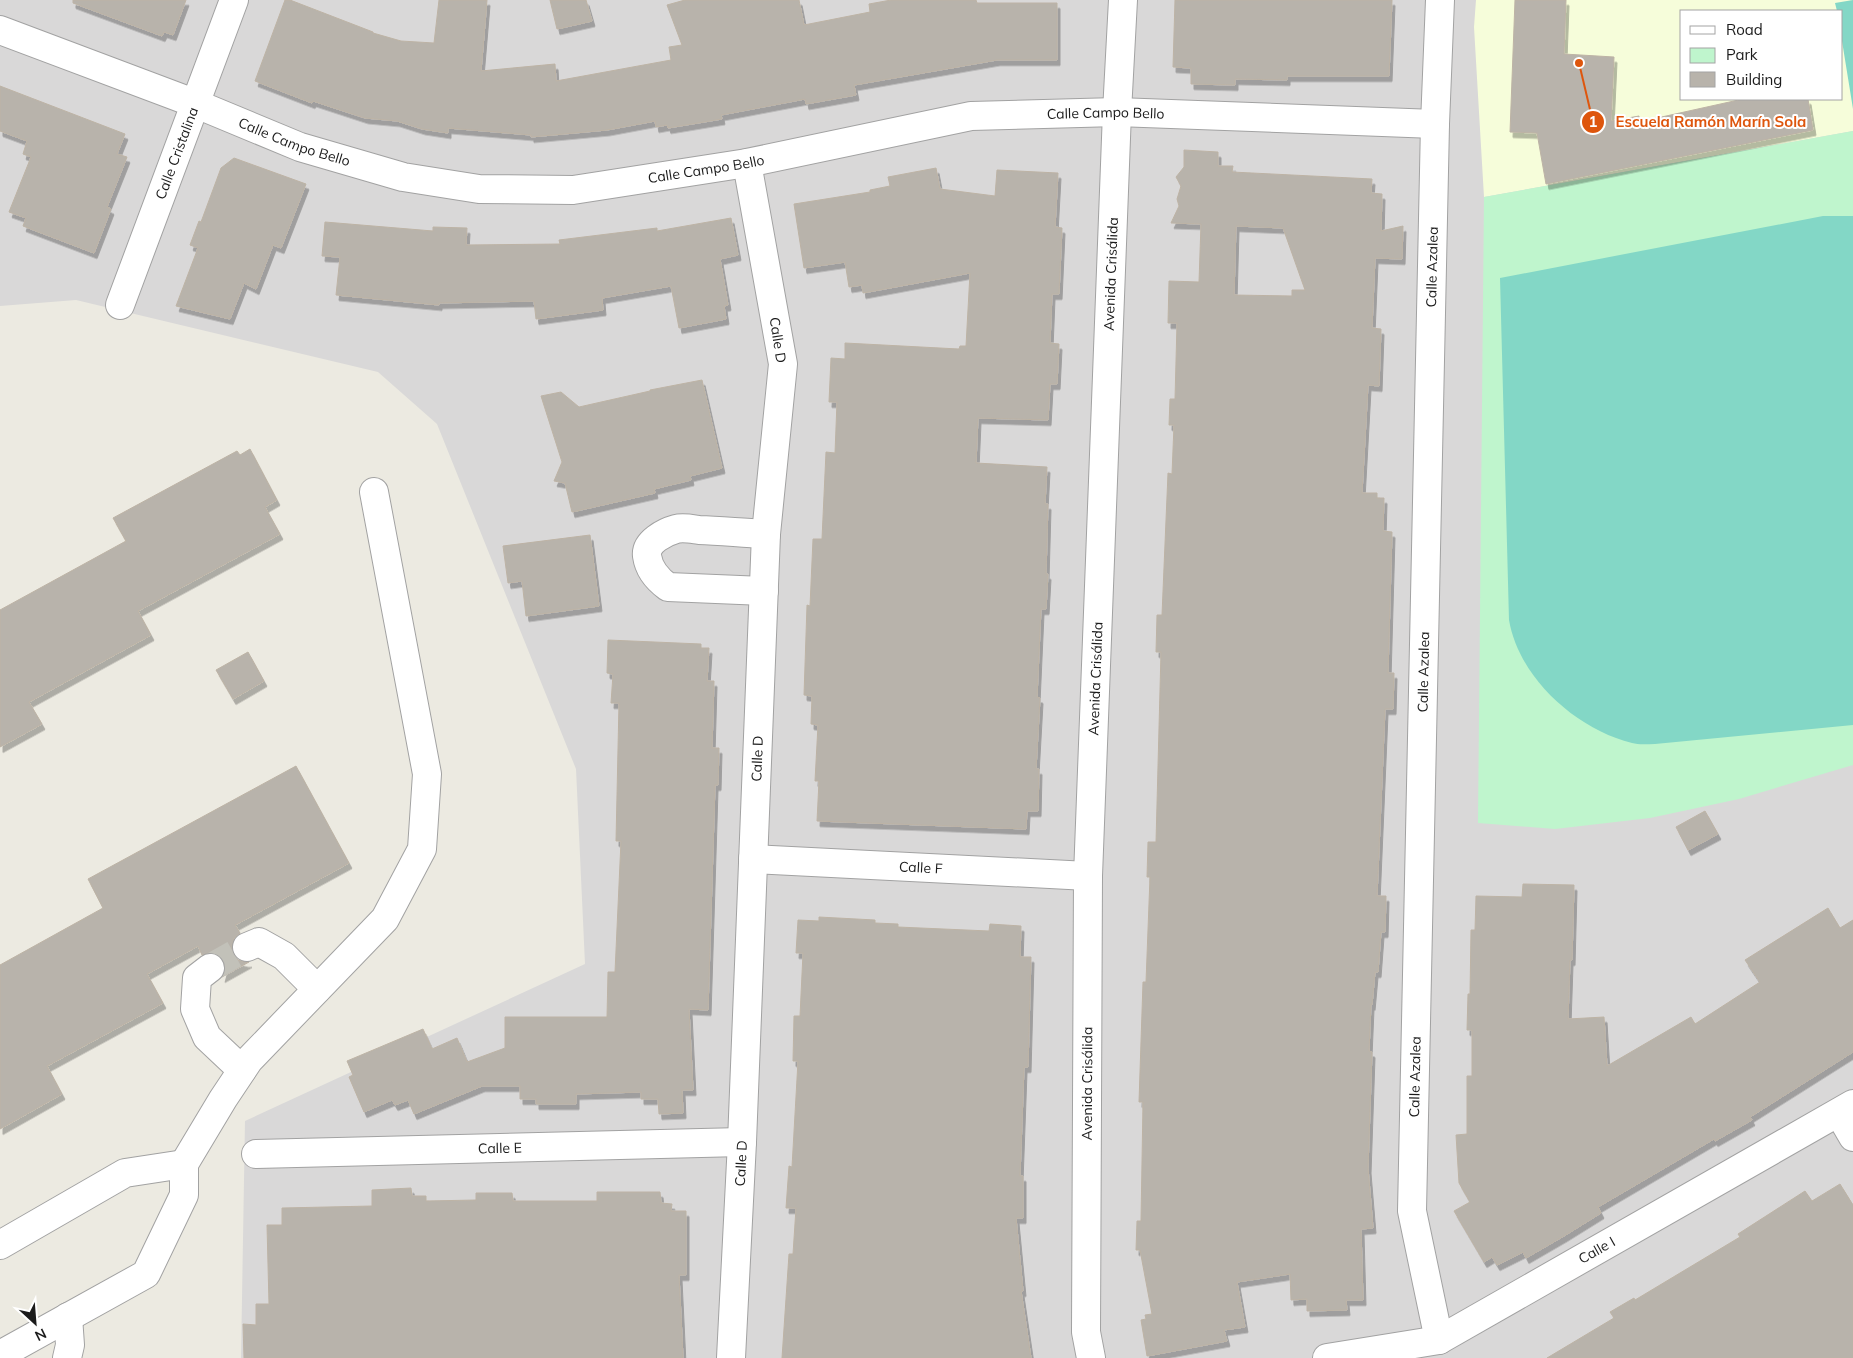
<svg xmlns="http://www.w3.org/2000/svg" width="1853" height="1358" font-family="Mulish,sans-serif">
  <defs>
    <filter id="shadow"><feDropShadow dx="3" dy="5.5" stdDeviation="0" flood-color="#0004"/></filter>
  </defs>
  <rect width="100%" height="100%" fill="#eceae1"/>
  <path fill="#d9d8d8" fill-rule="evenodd" d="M0 0H1853V1358H241L245 1121 585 964 576 769 437 424 378 372 76 300 0 306ZM1682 11H1842V99H1682Z"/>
  <path fill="#f6fdda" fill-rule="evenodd" d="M1476 0H1853V131L1484 197 1474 27ZM1682 11H1842V99H1682Z"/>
  <polygon fill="#bff5cd" points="1853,131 1853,765 1739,799 1650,818 1555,829 1478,823 1484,197"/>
  <g fill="#83d7c6">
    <polygon points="1853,0 1853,109 1842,41 1842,11 1837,11 1835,3"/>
    <path d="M1823 216H1853V725L1655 744C1647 744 1639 745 1632 743 1576 729 1519 678 1509 620L1500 278Z"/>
  </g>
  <g fill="#b8b3ab" stroke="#bdb3a5" fill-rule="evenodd" filter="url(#shadow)">
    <polygon points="73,0 186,0 173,35 164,32 162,36 73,3"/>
    <polygon points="285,0 290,0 373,32 373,33 401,41 434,43 439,0 487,0 481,71 555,64 556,81 671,60 669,47 682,45 667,5 685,0 799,0 804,25 870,12 869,4 891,0 976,0 977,3 1057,3 1057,60 997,60 854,85 856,95 806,104 805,99 721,115 722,119 668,128 667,125 656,127 655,121 607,130 531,137 531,135 448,128 448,133 422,129 397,121 365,118 313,101 312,103 255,81"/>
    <polygon points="550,0 586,0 592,21 557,29"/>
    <polygon points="1175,0 1392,0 1389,76 1287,76 1287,80 1235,79 1235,85 1191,84 1191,68 1173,67"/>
    <polygon points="1515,0 1566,0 1564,54 1614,57 1611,121 1639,116 1639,122 1743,99 1808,99 1813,130 1546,184 1537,133 1510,132"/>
    <polygon points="0,86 125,134 117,154 127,157 107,207 111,209 94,253 23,226 26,218 9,212 31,157 23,154 27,141 0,131"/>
    <path d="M1184 150 1218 152V166H1233L1232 172 1372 179 1371 193 1382 194 1381 231 1403 226 1402 259 1375 258 1372 328 1381 329 1379 386 1368 385 1362 493H1377V498H1384L1383 531 1392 532 1388 673H1394L1393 709H1385L1377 896H1386L1385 932H1381L1378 972H1375L1372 1005 1371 1004 1369 1051 1372 1052 1368 1168 1373 1228 1361 1229 1363 1300H1346L1347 1310 1307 1311V1299L1291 1300 1290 1274 1237 1282 1245 1327 1224 1330 1227 1341 1147 1356 1141 1320 1146 1319 1145 1315 1152 1314 1140 1250H1136L1137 1221H1141L1143 1102H1139L1143 982H1146L1150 877H1147L1148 842H1156L1161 652H1156L1157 615H1162L1168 473 1172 474 1174 425H1169L1170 399H1175L1177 323H1168L1169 281 1199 282 1201 224 1171 223 1179 206 1177 199 1181 186 1176 177 1184 167ZM1236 226 1283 228 1305 290H1292V296L1234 295Z"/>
    <polygon points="234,158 306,184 281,248 273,245 256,289 244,283 230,319 176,306 198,248 190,245 199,221 201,222 221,168"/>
    <polygon points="936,168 940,189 995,196 997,170 1058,173 1055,227 1062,228 1059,294 1052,294 1050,343 1059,344 1057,384 1050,384 1048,420 978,418 976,463 1047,467 1045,504 1048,504 1046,574 1048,574 1046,609 1041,609 1037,697 1040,698 1036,769 1039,769 1038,811 1027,811 1026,829 817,821 819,781 815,781 818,725 811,724 812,696 804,695 807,605 810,606 813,539 822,539 826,452 835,453 837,402 829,402 831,358 845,359 845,343 959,349 960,346 966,346 970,273 863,293 862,285 849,287 845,262 804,268 794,204 870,192 870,190 890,186 888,177"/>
    <polygon points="731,218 738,255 720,259 728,305 724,306 726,319 679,328 671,286 602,298 603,310 536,319 534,301 439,303 439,305 336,295 340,257 322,256 325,222 433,231 433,227 467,228 466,245 560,244 559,240 657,228 657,231"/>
    <polygon points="702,380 722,468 690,476 691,480 654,489 655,493 572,512 565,483 554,481 562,462 541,396 561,392 579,407 650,391 650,390"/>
    <polygon points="250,449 277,500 265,507 280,534 138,611 151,635 29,702 42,724 0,747 0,610 126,541 113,518 237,451 240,455"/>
    <polygon points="590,535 599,606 526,616 522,581 508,583 503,546"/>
    <polygon points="608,640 701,644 701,648 709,648 707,681 714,681 712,748 719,748 718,785 715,785 708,1010 689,1009 693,1090 682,1090 683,1113 659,1114 658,1099 641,1099 641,1092 576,1094 576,1104 536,1104 536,1099 520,1099 520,1086 482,1086 414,1114 408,1100 395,1105 392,1100 364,1112 349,1077 353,1075 347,1061 423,1029 432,1049 457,1038 467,1062 505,1048 505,1017 607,1017 608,972 615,972 621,841 616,841 619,703 611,703 613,674 607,673"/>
    <polygon points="248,652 264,681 233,699 216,670"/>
    <polygon points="296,766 349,863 235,925 240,933 234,938 232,945 232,953 238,960 245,962 249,962 222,977 225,966 222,958 215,953 208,953 202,955 198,946 147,974 163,1003 47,1066 62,1094 0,1129 0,965 103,908 88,879"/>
    <polygon points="1705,811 1718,834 1688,850 1676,827"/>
    <polygon points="1523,884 1574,885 1572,960 1570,960 1568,1019 1604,1017 1607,1066 1691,1017 1695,1024 1760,982 1745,960 1828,908 1840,928 1853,920 1853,1052 1750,1117 1752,1120 1715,1141 1714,1139 1598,1207 1601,1213 1564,1236 1526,1258 1523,1252 1497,1265 1492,1257 1484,1262 1454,1211 1470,1202 1459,1183 1456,1135 1467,1134 1467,1076 1472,1076 1472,1030 1467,1030 1468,994 1470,994 1471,930 1475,930 1476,896 1522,897"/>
    <polygon points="819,917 875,920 875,923 898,924 898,927 989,931 990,924 1021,926 1020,957 1031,957 1028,1067 1024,1067 1020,1176 1023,1176 1023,1218 1016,1218 1023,1291 1021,1291 1031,1358 782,1358 789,1254 793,1254 796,1208 786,1208 789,1166 792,1167 798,1061 793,1061 794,1016 800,1016 803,953 796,953 798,920 819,921"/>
    <polygon points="1840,1184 1853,1205 1853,1358 1547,1358 1614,1318 1610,1312 1634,1298 1635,1300 1740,1237 1738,1234 1805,1191 1812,1201"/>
    <polygon points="411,1188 412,1196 426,1196 426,1201 476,1200 476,1193 512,1193 513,1201 597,1201 597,1192 660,1192 661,1203 672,1204 671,1211 686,1211 686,1275 679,1275 683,1358 244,1358 243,1324 256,1325 256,1304 269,1304 267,1225 282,1225 282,1208 372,1206 372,1190"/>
  </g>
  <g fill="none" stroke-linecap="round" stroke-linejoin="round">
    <polyline stroke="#c2c1b9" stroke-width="28" stroke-dasharray="28 14" stroke-linecap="butt" points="210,968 247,947"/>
    <defs>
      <g id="minor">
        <path id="s1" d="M0 30 194 103 300 147 403 177 479 189 573 190 747 163 971 116 1117 112 1435 124"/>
        <path id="s2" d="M120 305 234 0"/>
        <path d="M764 591 668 587C657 579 649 570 647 556 645 542 665 532 676 529 683 527 692 529 699 530 722 531 744 533 766 534"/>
        <path id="s3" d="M753 859 1088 876"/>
        <polyline points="247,947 259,942 284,956 317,989"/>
        <polyline points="210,968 197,978 195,1009 207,1037 242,1070"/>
        <polyline points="1839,1113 1853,1137"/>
        <path id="s4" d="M256 1154 742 1142"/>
        <polyline points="0,1245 125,1173 184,1164"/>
        <path id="s5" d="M1439 1340 1412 1211 1435 124 1440 0"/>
        <polyline points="0,1355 146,1274 184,1195 184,1164 223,1099 249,1060 385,919 422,849 427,774 374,492"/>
        <polyline points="67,1358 70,1345 68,1317"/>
        <path id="s6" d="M731 1358 742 1142 766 534 783 364 747 163"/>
        <path id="s7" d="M1091 1358 1086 1332 1088 876 1117 112 1123 0"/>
        <path id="s8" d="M1327 1358 1439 1340 1853 1104"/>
      </g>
    </defs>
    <use href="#minor" stroke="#a2a2a2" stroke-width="30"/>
    <use href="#minor" stroke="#fff" stroke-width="28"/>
  </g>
  <g text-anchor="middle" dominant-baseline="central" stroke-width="4" stroke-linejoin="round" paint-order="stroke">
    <g font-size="14" fill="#1b1b1b" stroke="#fff">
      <text stroke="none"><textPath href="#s1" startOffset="1140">Calle Campo Bello</textPath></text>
      <text stroke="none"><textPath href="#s1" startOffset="315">Calle Campo Bello</textPath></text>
      <text stroke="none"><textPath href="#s2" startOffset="162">Calle Cristalina</textPath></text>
      <text stroke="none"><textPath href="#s1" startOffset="735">Calle Campo Bello</textPath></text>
      <text stroke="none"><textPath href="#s5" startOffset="1076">Calle Azalea</textPath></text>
      <text stroke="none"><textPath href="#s7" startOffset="1085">Avenida Crisálida</textPath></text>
      <text transform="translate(778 340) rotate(81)">Calle D</text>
      <text stroke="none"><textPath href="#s5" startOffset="671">Calle Azalea</textPath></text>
      <text stroke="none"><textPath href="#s7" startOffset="680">Avenida Crisálida</textPath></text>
      <text stroke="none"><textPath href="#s6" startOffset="600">Calle D</textPath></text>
      <text stroke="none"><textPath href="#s3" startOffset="168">Calle F</textPath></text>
      <text stroke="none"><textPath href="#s5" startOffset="266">Calle Azalea</textPath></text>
      <text stroke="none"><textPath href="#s7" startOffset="275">Avenida Crisálida</textPath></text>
      <text stroke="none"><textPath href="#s4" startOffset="244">Calle E</textPath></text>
      <text stroke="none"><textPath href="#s6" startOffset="195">Calle D</textPath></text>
      <text stroke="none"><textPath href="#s8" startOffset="295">Calle I</textPath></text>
    </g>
  </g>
  <path fill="none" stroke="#de560d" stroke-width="2" d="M1579 63L1593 122"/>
  <g fill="#de560d" stroke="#fff" stroke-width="2">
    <circle cx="1579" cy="63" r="5"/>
    <circle cx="1593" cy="122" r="12"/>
  </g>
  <g font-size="15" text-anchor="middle" font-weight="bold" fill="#fff">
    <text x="1593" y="127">1</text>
  </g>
  <g font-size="15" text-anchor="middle" font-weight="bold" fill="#de560d" stroke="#fff" stroke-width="4" stroke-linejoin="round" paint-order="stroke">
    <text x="1711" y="127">Escuela Ramón Marín Sola</text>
  </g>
  <rect x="1680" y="10" width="162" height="90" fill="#ffffff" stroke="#a4a4a4"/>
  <rect x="1690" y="26" width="25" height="8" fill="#ffffff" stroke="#a4a4a4"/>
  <text x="1726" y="35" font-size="15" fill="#1b1b1b">Road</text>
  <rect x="1690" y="48" width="25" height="15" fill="#bff5cd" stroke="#a4a4a4"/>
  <text x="1726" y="60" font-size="15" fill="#1b1b1b">Park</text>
  <rect x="1690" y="72" width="25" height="15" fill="#b8b3ab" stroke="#a4a4a4"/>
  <text x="1726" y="85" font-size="15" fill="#1b1b1b">Building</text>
  <g transform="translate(35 1323) rotate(154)" stroke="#ffffff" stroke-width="4" paint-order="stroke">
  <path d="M0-4L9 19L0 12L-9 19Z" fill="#1b1b1b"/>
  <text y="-8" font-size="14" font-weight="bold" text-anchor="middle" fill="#1b1b1b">N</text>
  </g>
</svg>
